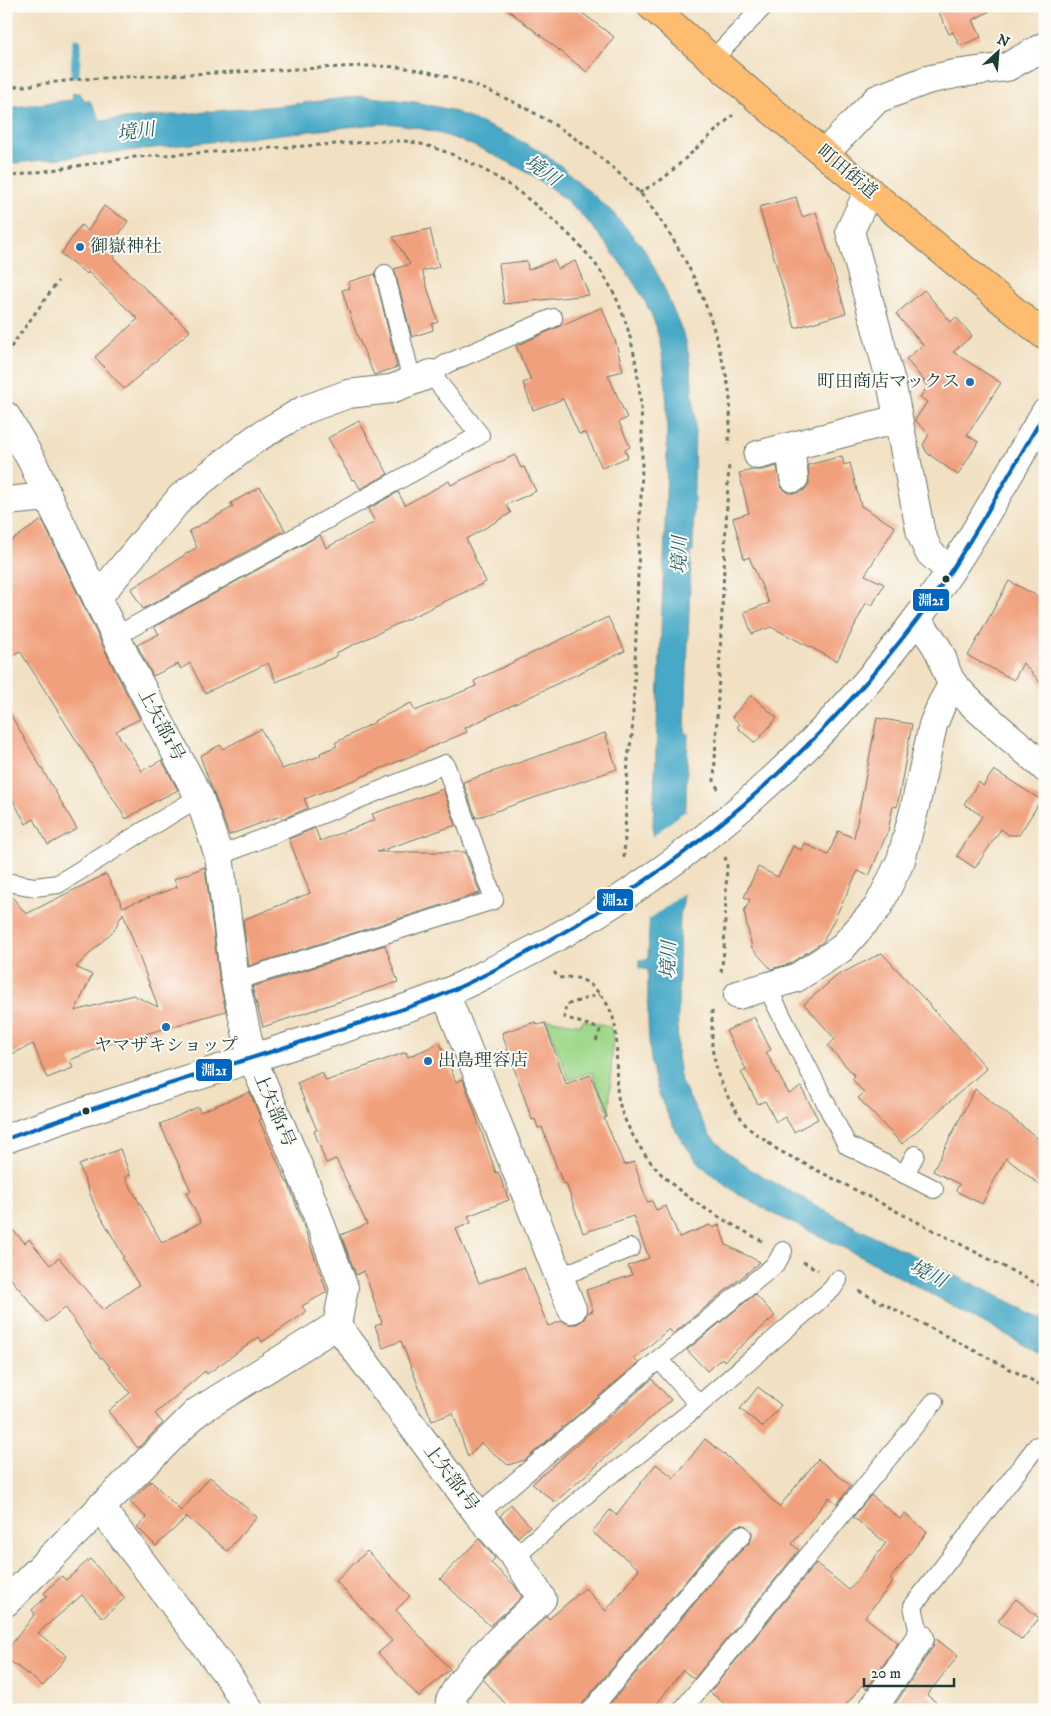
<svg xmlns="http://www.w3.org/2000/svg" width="1051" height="1716" font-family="'IM FELL DW Pica','Noto Serif JP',serif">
  <rect width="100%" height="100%" fill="#fdfcf7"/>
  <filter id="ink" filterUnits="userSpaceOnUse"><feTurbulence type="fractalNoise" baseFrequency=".02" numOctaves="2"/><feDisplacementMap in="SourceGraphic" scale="10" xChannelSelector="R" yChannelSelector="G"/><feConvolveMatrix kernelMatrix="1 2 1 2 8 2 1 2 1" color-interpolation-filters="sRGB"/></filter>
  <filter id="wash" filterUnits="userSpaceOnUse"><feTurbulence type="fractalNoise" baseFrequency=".0096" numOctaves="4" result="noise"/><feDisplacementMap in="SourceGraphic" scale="20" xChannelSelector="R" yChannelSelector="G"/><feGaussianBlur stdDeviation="1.12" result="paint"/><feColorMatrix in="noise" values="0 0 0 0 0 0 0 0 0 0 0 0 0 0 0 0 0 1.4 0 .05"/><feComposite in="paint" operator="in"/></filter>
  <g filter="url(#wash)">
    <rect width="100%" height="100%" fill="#f1e0c2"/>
    <polygon fill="#9ed88a" stroke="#5e8a5f" points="546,1019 581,1025 583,1020 609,1026 613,1033 609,1114 592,1072 569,1080"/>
    <path fill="#47a9c7" stroke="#33737e" d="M73 93H80L84 100 90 101 101 121 287 105 362 96 415 102 451 110 511 136 543 153 562 167 611 211 643 247 661 281 686 341 690 364 695 420 693 551H691L685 731 688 734 683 903 680 915 677 1056 681 1082 709 1134 726 1151 750 1169 855 1227 1045 1319V1356C979 1320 914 1284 848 1250 802 1226 750 1207 710 1173 691 1157 676 1133 666 1111 645 1066 648 1019 648 970L639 968V960H648C652 826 659 693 664 560 665 521 667 482 667 443 667 404 667 365 656 327 649 304 633 281 619 261 603 240 586 217 566 200 523 164 452 131 396 124 386 123 376 124 366 125L6 164V108L72 100Z"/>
    <polygon fill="#f1e0c2" points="689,808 686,892 647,921 649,839"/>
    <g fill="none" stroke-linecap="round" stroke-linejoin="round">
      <polyline stroke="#47a9c7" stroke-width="9" points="75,73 77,43"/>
    </g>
    <g id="blocks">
      <g fill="#f1a07d" fill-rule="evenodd">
        <polygon points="503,6 573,6 614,37 587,72"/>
        <polygon points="936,6 999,6 973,20 981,37 960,46 953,32 949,34"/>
        <polygon points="796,197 802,217 816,212 846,313 795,328 759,207"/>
        <polygon points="104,206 128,221 111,247 118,251 113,258 190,331 124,389 95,357 138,319 88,272 87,274 61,254 81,225 88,231"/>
        <polygon points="430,229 439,267 422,271 438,322 432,324 433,330 412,337 394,269 410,264 393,237"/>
        <polygon points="554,260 558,269 575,261 589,295 504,304 499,264 527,261 528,270"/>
        <polygon points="375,274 397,367 374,375 355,330 342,290 350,288 348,282"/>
        <polygon points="924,290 951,322 956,317 972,336 953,352 1001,383 967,435 978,442 958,475 927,453 923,445 929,434 915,420 927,402 920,397 928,386 906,359 923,345 896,314"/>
        <polygon points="602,307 616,343 623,371 608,375 627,418 619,422 630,447 625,450 628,457 602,468 586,433 579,434 563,399 533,410 523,383 531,380 516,346"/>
        <polygon points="359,421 388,474 360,489 355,479 352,480 328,438"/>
        <polygon points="515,455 521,468 524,467 536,491 506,505 511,513 466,539 486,582 336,653 337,656 276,682 268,663 205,693 190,663 181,669 178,664 153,676 137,645 159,634 154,627 320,535 326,548 375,522 368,509 398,492 405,505 449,481 451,485"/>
        <polygon points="842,456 844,465 850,463 861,506 895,527 865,575 884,584 872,606 866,603 837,661 771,627 752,634 744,612 769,603 749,557 744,559 733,518 749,513 739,473 753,470 762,470 777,466 781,487 788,493 796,493 804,490 809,484 808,465"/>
        <polygon points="260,487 285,530 143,609 131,589 197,547 189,531 233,507 231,503"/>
        <polygon points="42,520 113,667 140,719 116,731 142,771 162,760 178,790 154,802 126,819 20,651 6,659 6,544"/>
        <polygon points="1009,581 1045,600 1045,688 1023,663 1014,680 968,656"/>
        <polygon points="608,617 625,651 465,728 467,732 354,780 304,799 308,808 282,819 280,816 229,835 200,756 220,745 223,749 261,729 282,769 320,756 320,753 337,746 335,743 375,722 374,721 411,703 415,711 476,686 474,681"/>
        <polygon points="751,695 777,718 755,743 737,727 740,724 732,717"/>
        <polygon points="6,707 77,829 48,845 34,819 26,824 6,788"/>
        <polygon points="877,718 912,724 897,807 893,806 888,831 869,876 858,871 823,942 789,964 771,969 752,948 744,911 750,900 744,897 758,867 778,877 793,846 801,850 804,843 828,855 838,831 854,838"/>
        <polygon points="605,733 617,769 476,818 463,782"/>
        <polygon points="994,770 1041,800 1019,835 1009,835 1001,829 975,868 957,856 982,816 964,804 979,782 983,786"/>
        <polygon points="443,789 456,825 377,852 465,852 480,893 249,966 243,920 310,893 289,839 315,828 320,841 375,820 372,814"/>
        <path d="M205 867 220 983 226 1011 107 1045 70 1060 73 1068 47 1078 33 1044 6 1057V893H9L26 914 106 874 123 907 177 887 174 879ZM123 913 158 1007 133 995 75 1011 92 975 76 967 114 930Z"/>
        <polygon points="385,945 398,982 263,1027 252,987"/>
        <polygon points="882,953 987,1068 902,1144 858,1098 864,1093 852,1079 855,1076 828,1046 835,1039 804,1004 838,975"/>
        <polygon points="754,1017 771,1050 766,1052 789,1094 801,1087 818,1119 794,1132 785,1117 776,1122 765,1101 758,1104 741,1072 746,1069 726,1031"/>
        <polygon points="535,1022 538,1025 545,1023 566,1084 591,1075 607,1117 604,1118 624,1165 634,1162 647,1202 652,1201 656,1210 666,1206 679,1237 710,1225 713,1228 719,1225 726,1245 760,1262 673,1334 669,1329 634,1359 638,1363 525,1460 508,1465 481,1443 468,1457 453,1413 432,1421 401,1341 383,1348 375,1326 382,1323 364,1271 356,1275 341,1235 367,1224 336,1159 326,1163 314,1131 317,1130 297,1083 322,1072 326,1081 406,1052 408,1057 440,1043 456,1082 463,1079 496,1173 498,1172 509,1200 468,1216 471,1223 456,1229 479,1283 524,1267 548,1326 562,1321 569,1324 577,1324 584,1319 587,1313 593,1311 586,1290 632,1275 628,1266 649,1258 633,1216 583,1233 566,1183 563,1184 542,1127 538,1128 535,1119 532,1120 502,1033"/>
        <polygon points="975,1089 1045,1144 1045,1189 1006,1158 982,1204 956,1191 959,1184 933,1171"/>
        <polygon points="250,1092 261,1119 259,1120 287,1183 288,1182 292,1193 327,1292 302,1306 306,1312 262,1342 259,1337 207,1374 205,1371 155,1414 163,1423 138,1448 108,1411 130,1393 102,1357 100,1358 65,1307 47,1322 6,1273 6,1223 25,1243 29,1239 50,1265 59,1258 103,1310 139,1285 122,1258 124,1257 94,1204 79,1165 120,1149 130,1175 125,1177 162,1243 201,1222 186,1193 191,1191 160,1124 198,1107 200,1112"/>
        <polygon points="755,1294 775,1316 724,1361 722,1358 707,1371 687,1350"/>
        <polygon points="652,1379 671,1400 555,1502 532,1484"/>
        <polygon points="758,1387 781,1405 763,1427 740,1409"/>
        <polygon points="705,1439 729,1458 779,1507 818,1459 851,1486 837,1504 829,1497 792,1544 799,1550 694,1679 683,1670 652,1710 605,1710 724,1568 750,1542 752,1537 752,1532 745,1525 740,1525 734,1527 708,1554 583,1703 581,1710 511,1710 483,1679 503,1658 547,1616 549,1619 585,1588 606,1611 639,1569 592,1532 610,1510 616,1515 656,1464 674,1478"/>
        <polygon points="210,1477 257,1517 227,1551 187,1517 156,1546 137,1527 147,1518 130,1502 151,1481 181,1511"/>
        <polygon points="871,1495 900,1519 904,1513 927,1532 890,1579 893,1582 865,1617 898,1643 867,1689 862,1685 842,1710 732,1710 710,1692 816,1563 849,1590 886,1543 853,1517"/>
        <polygon points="511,1504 530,1526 518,1537 500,1516"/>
        <polygon points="479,1539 495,1558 491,1563 515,1586 522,1597 490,1626 440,1579"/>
        <polygon points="367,1551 410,1596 396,1610 450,1669 419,1697 378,1653 392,1641 336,1581"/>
        <polygon points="90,1559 125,1598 103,1618 82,1595 38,1633 67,1656 43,1686 6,1658 6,1651 35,1614 32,1610 47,1596 44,1593 62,1576 66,1580"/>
        <polygon points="1016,1599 1039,1618 1022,1640 998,1621"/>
        <polygon points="935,1638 958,1656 927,1695 946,1710 893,1710 892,1709 933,1647"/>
      </g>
    </g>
  </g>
  <g filter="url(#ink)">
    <use href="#blocks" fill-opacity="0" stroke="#687666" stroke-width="1"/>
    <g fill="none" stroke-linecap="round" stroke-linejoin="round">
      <defs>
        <g id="service">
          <polyline points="712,60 764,6"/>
          <polyline points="385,274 412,381"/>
          <polyline points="116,636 480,435 431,374 446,364 553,318"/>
          <polyline points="219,856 445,764 494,900 235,981"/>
          <polyline points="6,882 35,887 58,884 199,797"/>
          <polyline points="767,987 847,1145 934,1189"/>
          <polyline points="905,1174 915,1155"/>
          <polyline points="559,1277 631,1248"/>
          <polyline points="659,1359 699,1405"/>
          <polyline points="478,1514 659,1359 776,1264 783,1251"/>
          <polyline points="515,1557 604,1479 629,1462 699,1405 832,1289 838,1280"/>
          <polyline points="920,1638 913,1606 1037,1446"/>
          <polyline points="591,1710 716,1561 742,1535"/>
          <polyline points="682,1710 934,1402"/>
        </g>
        <g id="minor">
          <polyline points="825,153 877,99 927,80 955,74 1007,67 1045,46"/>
          <polyline points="869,190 850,231 891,382 921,534 929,552 950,571"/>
          <path d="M6 416 32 461 48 497 127 660 199 797 219 856 235 981 252 1058 307 1187 344 1288 337 1325 478 1514 515 1557 542 1599C512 1629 468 1663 450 1701L456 1710"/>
          <polyline points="790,447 794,478"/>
          <polyline points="758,455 898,419"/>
          <polyline points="6,501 48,497"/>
          <polyline points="97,598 181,497 255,439 304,410 348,394 391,389 431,374"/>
          <path d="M916 620C925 630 933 639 939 651 945 662 945 675 954 685 981 716 1015 740 1045 768"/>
          <polyline points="445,993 572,1309"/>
          <polyline points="738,995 796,978 841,949 878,907 901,860 915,807 933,725 942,703 953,684"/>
          <polyline points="100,1507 229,1677 249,1710"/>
          <polyline points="6,1602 197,1412 337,1325"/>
          <polyline points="872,1710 920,1638"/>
        </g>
        <path id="tertiary" d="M6 1139C53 1121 102 1106 150 1091 213 1071 276 1051 339 1030 372 1019 406 1009 439 996 461 987 483 975 504 965 666 885 808 765 916 620 965 555 1003 483 1045 413"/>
        <polyline id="primary" points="651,6 759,100 1045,336"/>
      </defs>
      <use href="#service" stroke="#687666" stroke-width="20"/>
      <use href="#minor" stroke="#687666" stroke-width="30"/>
      <use href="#tertiary" stroke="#687666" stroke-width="30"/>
      <use href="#primary" stroke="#687666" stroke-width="30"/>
      <g stroke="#687666" stroke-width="3" stroke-dasharray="4 4" stroke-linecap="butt">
        <path d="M6 88 82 79 364 66C375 66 386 66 398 67 471 75 546 113 602 159 617 172 633 184 646 200 677 241 703 288 716 337 721 356 729 381 730 400 731 415 729 430 729 445"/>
        <path d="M6 177 135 157 382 141C389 141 397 141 405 141 448 147 499 175 533 203 566 230 601 262 618 302 650 377 642 463 639 542 637 606 635 670 632 735L628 758 624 859"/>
        <polyline points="639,193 664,178 733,115"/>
        <polyline points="6,354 58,281"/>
        <polyline points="718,789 714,781 729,462"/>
        <path d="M554 972 559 978C576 976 584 978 596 990 625 1019 614 1050 617 1087 618 1108 628 1129 640 1147 668 1192 717 1216 762 1241"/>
        <polyline points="721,972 724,951 727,863 725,857"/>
        <polyline points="712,1010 712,1048 718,1075 730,1101 747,1127 778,1150 1045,1288"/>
        <polyline points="596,1041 600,1030 597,1028 564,1017 566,1005 600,994"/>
        <polyline points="803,1262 818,1270"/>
        <polyline points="859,1291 1045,1387"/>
      </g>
      <use href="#service" stroke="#fff" stroke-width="18"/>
      <use href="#minor" stroke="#fff" stroke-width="28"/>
      <use href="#tertiary" stroke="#fff" stroke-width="28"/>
      <use href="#primary" stroke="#fdbc6f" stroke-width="28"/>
      <defs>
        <path id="bus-1" d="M6 1139C113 1099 224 1068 332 1032 368 1020 404 1010 439 996 469 984 499 968 528 952 680 871 811 758 916 621 965 556 1003 483 1045 413"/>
      </defs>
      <use href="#bus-1" stroke="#fdfcf7" stroke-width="8"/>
      <use href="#bus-1" stroke="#0065bd" stroke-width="4"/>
    </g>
  </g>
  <g fill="#1f6fb2" stroke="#fdfcf7" stroke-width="2">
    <circle cx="80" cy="247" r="5"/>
    <circle cx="970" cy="382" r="5"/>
    <circle cx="166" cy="1027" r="5"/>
    <circle cx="428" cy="1061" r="5"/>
  </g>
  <g fill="#1f3d34" stroke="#fdfcf7" stroke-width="2">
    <circle cx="946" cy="579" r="4.5"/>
    <circle cx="86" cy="1111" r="4.5"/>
  </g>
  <g text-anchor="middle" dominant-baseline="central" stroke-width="4" stroke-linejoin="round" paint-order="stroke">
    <g font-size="18" fill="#1f3d34" stroke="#fdfcf7">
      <text transform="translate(847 172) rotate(40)">町田街道</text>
      <text transform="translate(161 725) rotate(62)">上矢部1号</text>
      <text transform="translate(274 1110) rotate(67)">上矢部1号</text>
      <text transform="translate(451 1478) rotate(53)">上矢部1号</text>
    </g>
    <g font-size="18" fill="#1f3d34" stroke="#fdfcf7" text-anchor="start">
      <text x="90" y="247">御嶽神社</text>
      <text x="960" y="382" text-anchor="end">町田商店マックス</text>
      <text x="166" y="1046" text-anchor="middle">ヤマザキショップ</text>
      <text x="438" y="1061">出島理容店</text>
    </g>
    <g font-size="19" font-style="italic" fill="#2d6367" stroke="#fdfcf7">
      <text transform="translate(136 132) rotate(-8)">境川</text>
      <text transform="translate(542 171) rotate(35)">境川</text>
      <text transform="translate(680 555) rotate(-89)">境川</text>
      <text transform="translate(669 960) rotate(-88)">境川</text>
      <text transform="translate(928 1274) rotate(27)">境川</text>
    </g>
  </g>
  <g stroke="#fdfcf7" stroke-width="2">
    <rect x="912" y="588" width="38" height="24" rx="5" fill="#0065bd"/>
    <rect x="596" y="888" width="38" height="24" rx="5" fill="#0065bd"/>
    <rect x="195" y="1058" width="38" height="24" rx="5" fill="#0065bd"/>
  </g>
  <g font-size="14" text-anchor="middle" font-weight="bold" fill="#fff">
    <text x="931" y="605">淵21</text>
    <text x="615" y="905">淵21</text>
    <text x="214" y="1075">淵21</text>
  </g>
  <rect width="1051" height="1716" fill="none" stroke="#fdfcf7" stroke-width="25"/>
  <g transform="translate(998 52) rotate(26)" stroke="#fdfcf7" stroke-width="4" paint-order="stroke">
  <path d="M0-4L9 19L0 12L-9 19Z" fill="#1f3d34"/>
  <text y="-8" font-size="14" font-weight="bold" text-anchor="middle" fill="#1f3d34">N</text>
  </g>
  <path d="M864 1678v8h90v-8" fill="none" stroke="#1f3d34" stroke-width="2.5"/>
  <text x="871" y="1678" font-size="15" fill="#1f3d34" stroke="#fdfcf7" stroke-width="4" paint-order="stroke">20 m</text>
</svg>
